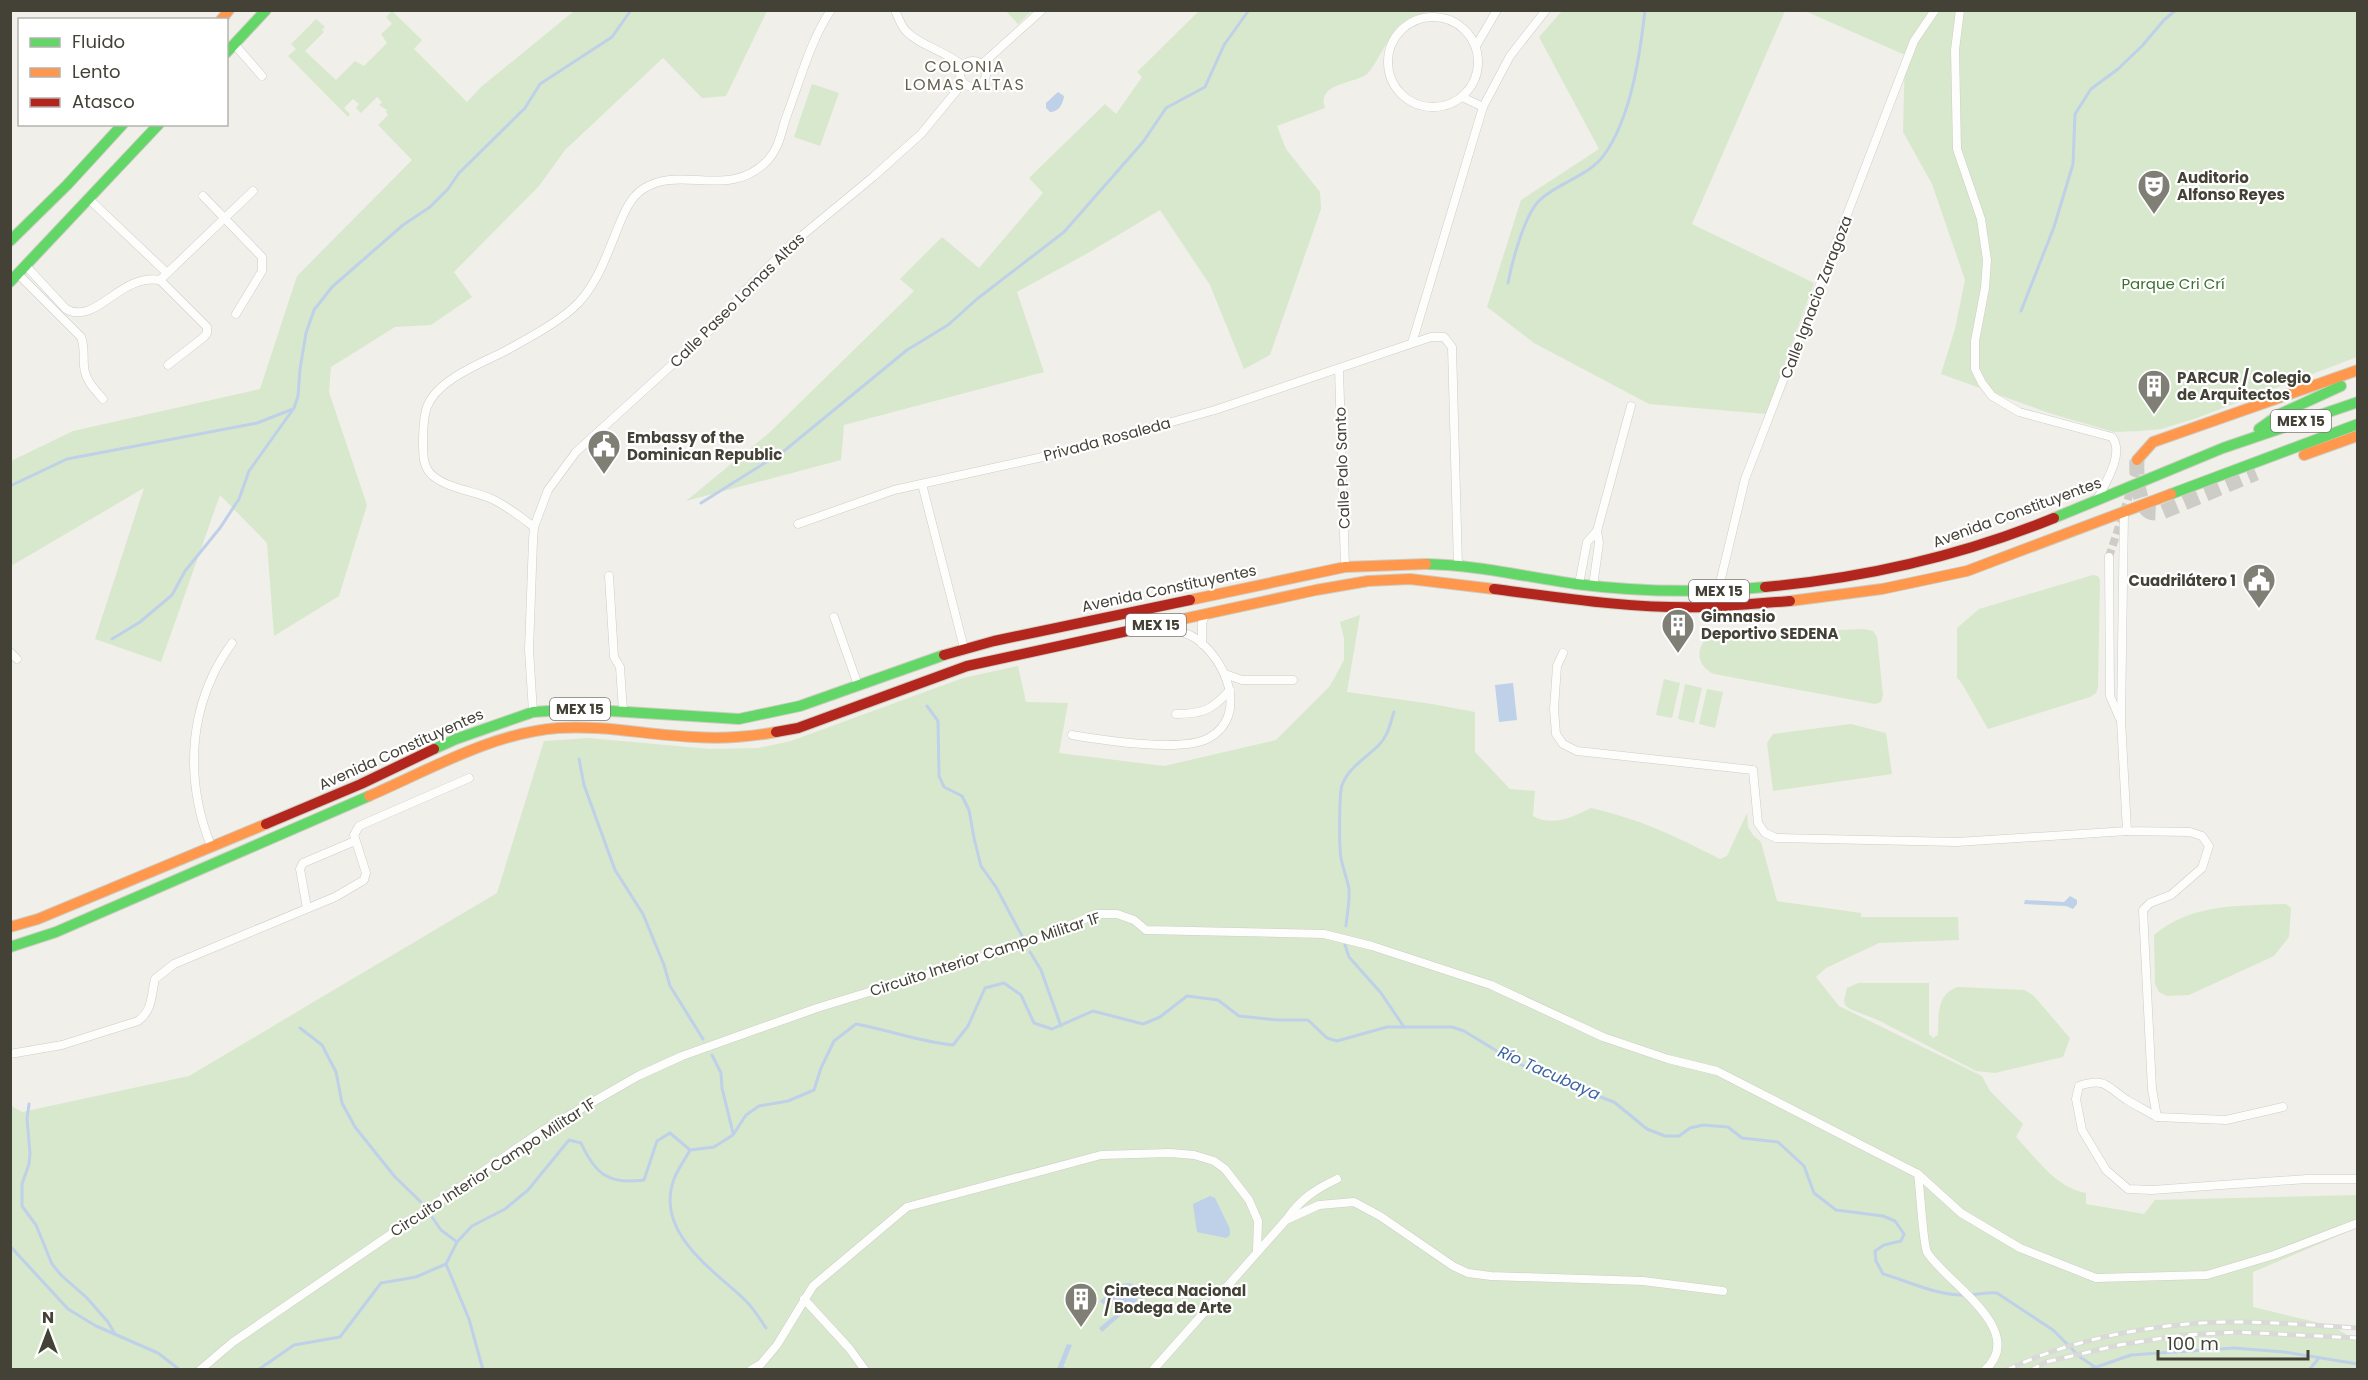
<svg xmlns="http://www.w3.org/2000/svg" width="2368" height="1380" font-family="Poppins,sans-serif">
  <rect width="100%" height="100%" fill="#f0efea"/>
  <g fill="#d8e8cc">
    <polygon points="1033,10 1018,24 1006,11 1006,10"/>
    <path d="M1200 10 1430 11C1393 23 1398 26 1378 58 1375 63 1371 70 1367 74 1354 84 1316 83 1325 108L1277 126 1286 149 1320 192 1321 209 1270 355 1244 369 1210 285 1160 210 1088 253 1017 292 1044 372 844 425 841 460 686 501 769 433 914 291 900 279 942 237 979 268 1043 193 1029 178 1105 104 1116 114 1142 77 1137 72Z"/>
    <polygon points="392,11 422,40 414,49 467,102 481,87 574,11 767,11 726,96 702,98 663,58 565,150 539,186 454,272 472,297 431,325 395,327 331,367 329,392 367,505 339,596 274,636 267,543 220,495 161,662 95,639 144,488 11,566 11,461 73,431 260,389 297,276 412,160 378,125 388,115 386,112 387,110 379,105 382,102 377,97 361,113 356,108 359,104 353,99 344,108 350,114 348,117 288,56 296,49 291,44 316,19 325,27 322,30 324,32 305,51 336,80 355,61 364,66 387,43 381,34 392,24 386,17"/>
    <polygon points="1562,11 1785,11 1692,224 1814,283 1766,414 1649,404 1534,343 1487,307 1521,200 1599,149 1539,37"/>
    <polygon points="1805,11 2357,11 2357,357 2194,419 2161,429 2140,431 2114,432 2049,413 1941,374 1955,329 1965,280 1932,184 1903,132 1905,55"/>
    <polygon points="812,84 839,93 820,146 794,137"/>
    <polygon points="2093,575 2098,576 2100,580 2098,687 2096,693 2090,697 1988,729 1961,682 1957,678 1957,628 1979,609"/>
    <path d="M1360 615 1347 692 1432 704 1475 712V752L1510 789 1535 791 1533 816C1551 827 1574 817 1591 808 1642 820 1673 835 1720 859L1727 856 1747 813 1748 827 1753 835 1761 842 1777 901 1861 913V917H1958L1959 940 1879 943 1826 968 1816 977 1839 1006 1982 1076 1990 1091 2023 1124 2016 1137C2036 1158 2056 1188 2086 1193V1204L2144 1214 2155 1200 2357 1195V1228L2253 1272V1307L2332 1326 2357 1341V1369H11L10 1105 22 1112 189 1076 497 893 544 741 588 738 710 749 758 748 791 741 963 678 1018 666 1026 702 1068 703 1059 753 1164 766 1276 740 1330 686 1344 660V638L1340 622Z"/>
    <path d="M1864 629 1873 631 1877 637 1883 695 1881 702 1875 704 1714 674C1696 665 1695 649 1709 635Z"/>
    <polygon points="1664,679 1680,683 1672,718 1656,715"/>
    <polygon points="1685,684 1702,688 1694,723 1678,719"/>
    <polygon points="1707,689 1723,692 1715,728 1699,724"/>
    <polygon points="1851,724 1886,733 1892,774 1773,791 1767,743 1773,734"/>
    <path d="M2286 904 2291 908 2289 937 2274 956 2189 995 2167 996 2159 992 2155 984 2154 935C2192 903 2239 906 2286 904Z"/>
    <path d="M1858 983H1929V1034L1933 1038 1938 1035C1939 1015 1936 994 1958 987L2024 990 2033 995 2070 1038 2063 1057 1995 1073 1976 1071 1880 1021 1850 1009 1845 1005 1844 1000 1847 988Z"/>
  </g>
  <g fill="#bfd0e9">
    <path d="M1058 92 1064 96C1063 105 1058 112 1050 112L1046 108V103Z"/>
    <polygon points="1513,683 1517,720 1499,722 1495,685"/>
    <polygon points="2070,896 2077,900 2077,904 2073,909 2066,906 2024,904 2025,900 2064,902"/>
    <polygon points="1210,1196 1215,1198 1230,1229 1230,1235 1226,1238 1197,1232 1193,1204"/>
    <polygon points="1128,1283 1133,1284 1138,1291 1137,1301 1102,1332 1099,1328 1121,1310 1111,1299 1104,1305 1100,1301 1121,1284"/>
    <polygon points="1067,1344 1072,1345 1063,1367 1071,1369 1057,1369"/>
  </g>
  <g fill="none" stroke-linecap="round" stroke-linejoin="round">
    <g stroke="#bfd0e9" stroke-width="3">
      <path d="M1508 283C1512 262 1525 212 1541 199 1560 182 1589 176 1604 155 1631 118 1640 55 1645 10"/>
      <polyline points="2021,311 2054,227 2073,164 2075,114 2091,89 2118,69 2142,46 2164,20 2176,10"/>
      <polyline points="10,486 67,459 257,423 293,409"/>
      <polyline points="701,503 784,451 907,350 948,325 977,299 1064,232 1143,142 1166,108 1205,87 1224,45 1249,10"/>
      <polyline points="112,639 140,622 172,595 185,571 220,528 239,499 249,471 294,408 298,396 300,369 306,333 314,310 332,287 403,225 430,207 448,189 459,173 525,108 540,84 612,37 631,10"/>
      <polyline points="927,706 938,721 939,776 944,787 962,796 969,810 974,838 981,866 996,887 1022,936"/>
      <polyline points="579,759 584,785 615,870 643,914 664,965 670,986 703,1039"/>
      <path d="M1346 926C1347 914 1350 901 1349 889 1347 878 1343 869 1341 858 1339 848 1339 794 1342 785 1349 767 1366 758 1379 745 1388 736 1390 724 1394 712"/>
      <polyline points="1345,945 1349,957 1381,993 1404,1027"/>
      <polyline points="1030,952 1041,970 1061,1026"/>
      <polyline points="300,1028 322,1045 336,1072 342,1103 355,1127 395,1177 421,1202"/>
      <polyline points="712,1055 721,1073 722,1088 733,1133"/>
      <polyline points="29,1104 27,1119 30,1153 29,1164 22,1184 22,1206 36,1225 52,1264 61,1275 87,1298 108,1322 115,1334"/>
      <path d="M690 1150C685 1160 676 1171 673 1182 656 1234 715 1271 746 1301 754 1309 760 1319 766 1328"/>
      <polyline points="432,1217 441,1230 457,1242"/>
      <polyline points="10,1246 68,1309 96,1326 158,1353 180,1370"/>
      <polyline points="446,1264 469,1319 483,1370"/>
      <path d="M258 1370 294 1345 340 1337 381 1283 416 1277 446 1264 457 1242 472 1226 505 1209 528 1190 569 1140 581 1143C595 1174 609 1185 644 1180L657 1141 670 1133 690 1150 714 1147 733 1135 746 1115 759 1106 788 1101 814 1090 821 1068 834 1041 856 1024C889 1030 920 1042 953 1045L968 1026 985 988 1004 983 1021 995 1034 1023 1052 1029 1093 1011 1143 1024 1160 1017 1187 996 1218 1000 1239 1016 1278 1020H1308L1327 1038 1337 1041 1387 1027H1452L1464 1031 1515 1062 1570 1086 1614 1102 1647 1129 1665 1136H1679L1690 1128 1703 1125 1728 1127 1742 1138 1778 1142 1804 1166 1814 1193 1836 1210 1883 1216 1895 1221 1904 1234 1901 1241 1884 1245 1875 1251 1876 1261 1883 1274C1908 1281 1933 1294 1960 1295 1972 1296 1984 1292 1997 1293L2053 1330 2080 1357 2095 1367"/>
      <polyline points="2088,1370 2131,1355 2234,1348 2284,1352 2358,1364"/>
      <polyline points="2309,1370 2319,1358"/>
    </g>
    <polyline stroke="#ceccc6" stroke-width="8" stroke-dasharray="8 4" stroke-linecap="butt" points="2109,557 2136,474"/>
    <path stroke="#ceccc6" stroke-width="15" stroke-dasharray="15 8" stroke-linecap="butt" d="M2137 460C2136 472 2138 506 2150 512 2152 513 2157 513 2160 513L2256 473"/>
    <defs>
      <g id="street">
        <path d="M895 10C898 17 901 26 906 31 920 46 946 51 963 66"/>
        <path d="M1960 10 1955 50 1957 149 1981 219 1987 260 1985 288 1975 341V369L1982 383 1992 396 2019 412 2112 437C2125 454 2105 483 2097 500"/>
        <circle cx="1433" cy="62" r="45"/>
        <polyline points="235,45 262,76"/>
        <polyline points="1476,46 1497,10"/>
        <circle cx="973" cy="74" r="13"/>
        <polyline points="982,64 1042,10"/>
        <polyline points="1462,97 1483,107"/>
        <polyline points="203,196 262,257 262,271 236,314"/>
        <polyline points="90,200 167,273"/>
        <path d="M27 267 66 309C96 326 120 273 160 280L207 327V333L204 337 168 365"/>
        <path d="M19 275 81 337C85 347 83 356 84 366 85 380 94 389 103 399"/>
        <polyline points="160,280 253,191"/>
        <polyline points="1412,343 1483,107 1510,56 1546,10"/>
        <polyline points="1339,369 1345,567"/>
        <polyline points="922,484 964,648"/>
        <path d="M2124 512 2121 720 2127 831 2190 832 2202 836 2209 846 2202 868 2171 895 2150 903 2143 910 2152 1089 2157 1117C2147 1111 2137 1106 2127 1100 2107 1087 2106 1077 2079 1086L2076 1099 2082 1130 2106 1170 2128 1189 2152 1190 2307 1179H2358"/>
        <polyline points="798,524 894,490 1056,454 1215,410 1431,337 1444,337 1452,347 1458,566"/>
        <path d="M534 527C521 517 507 506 492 499 474 491 449 489 433 476 423 468 423 455 423 443 423 431 423 418 427 407 437 379 483 363 507 350 529 338 553 325 572 309 594 290 605 260 615 235 622 218 628 199 643 189 681 164 729 201 768 160 780 147 781 131 787 115 800 81 810 41 831 10"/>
        <polyline points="2109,557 2110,696 2120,719"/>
        <polyline points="609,576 614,657 620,667 623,711"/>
        <polyline points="1579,584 1587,542 1597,531"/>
        <polyline points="1593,586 1599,543 1597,531 1631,406"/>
        <polyline points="1718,591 1745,479 1914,41 1935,10"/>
        <polyline points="834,617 858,685"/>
        <polyline points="1202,644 1202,623 1205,615"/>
        <polyline points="10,652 17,659"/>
        <polyline points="1563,653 1557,666 1554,709 1556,734 1563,744 1577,751 1753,770 1758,823 1765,833 1776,838 1957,842 2127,831"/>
        <polyline points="1225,674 1242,680 1293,680"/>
        <polyline points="533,712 529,650 533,540 534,527 548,490 576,452 718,323 744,292 787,248 873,177 921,134 963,83"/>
        <path d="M1176 714C1203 714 1212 710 1230 690"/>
        <path d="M1072 735C1103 740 1182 753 1209 738 1250 715 1225 658 1195 638 1186 632 1175 630 1165 627"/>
        <path d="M211 846C189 791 187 730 213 675 218 664 225 653 232 643"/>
        <polyline points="307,908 300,869 303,863 355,841"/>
        <path d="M10 1054 62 1045 138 1021C153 1010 151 995 155 979L174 964 335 897 364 880 366 873 354 835 359 826 469 778"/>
        <polyline points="2157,1117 2226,1120 2283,1107"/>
        <polyline points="1918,1174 1961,1213 2020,1248 2096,1278 2207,1275 2274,1255 2358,1223"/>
        <path d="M1287 1219C1300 1199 1316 1189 1337 1179"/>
        <polyline points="804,1299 849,1348 865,1370"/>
        <path d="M200 1370 233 1342 542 1131 638 1076 682 1056 817 1008 1032 942 1096 914H1117L1134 920 1146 930 1324 934 1372 946 1491 985 1603 1037 1668 1059 1717 1071 1918 1174C1920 1187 1923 1244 1927 1252 1945 1282 2029 1330 1985 1370"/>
        <polyline points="751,1370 761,1364 777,1345 813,1286 907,1207 1101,1155 1170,1153 1194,1155 1214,1161 1225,1169 1249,1200 1258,1221 1257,1251"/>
        <polyline points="1153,1370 1286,1220 1319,1205 1354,1202 1380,1216 1453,1266 1468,1273 1491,1276 1643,1281 1723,1291"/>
      </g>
      <g id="fast">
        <polyline points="226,53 266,10"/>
        <polyline points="10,241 67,185 123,124"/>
        <polyline points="10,282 159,124"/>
        <polyline points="2259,429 2280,414 2341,386"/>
        <polyline points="2171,494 2358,424"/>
        <polyline points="2054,518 2223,448 2358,402"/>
        <path d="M1426 564C1477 565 1526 577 1576 584 1639 592 1702 593 1765 587"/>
        <polyline points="434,749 456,739 533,712 579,709 739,719 800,706 944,655"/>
        <polyline points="10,947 56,932 369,796"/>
      </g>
      <g id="slow">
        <polyline points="221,20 229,10"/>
        <polyline points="2304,455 2357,436"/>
        <polyline points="2137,460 2153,442 2358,370"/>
        <polyline points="1190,600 1345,567 1426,564"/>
        <polyline points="1790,601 1882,589 1967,571 2171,494"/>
        <polyline points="1146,627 1316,590 1368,581 1410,579 1494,589"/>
        <path d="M369 796C429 770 492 733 558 728 603 725 649 735 694 737 721 739 749 737 776 732"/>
        <polyline points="10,927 38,919 266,824"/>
      </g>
      <g id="jam">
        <path d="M1765 587C1865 578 1961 556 2054 518"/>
        <path d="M1494 589C1563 598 1634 609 1704 607 1732 606 1762 603 1790 601"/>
        <polyline points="944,655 994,641 1190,600"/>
        <polyline points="776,732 798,728 967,666 1146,627"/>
        <polyline points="266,824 361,784 434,749"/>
      </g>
    </defs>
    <use href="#street" stroke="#cdcdc8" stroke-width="9"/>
    <use href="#fast" stroke="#cecdc2" stroke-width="12"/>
    <use href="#slow" stroke="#cecdc2" stroke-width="12"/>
    <use href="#jam" stroke="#cecdc2" stroke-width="12"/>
    <use href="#street" stroke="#fdfdfc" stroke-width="8"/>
    <use href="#fast" stroke="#63d668" stroke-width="10"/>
    <use href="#slow" stroke="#ff974d" stroke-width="10"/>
    <use href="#jam" stroke="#b3261e" stroke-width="10"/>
    <defs>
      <g id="rail">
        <path d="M2007 1370C2072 1338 2166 1321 2239 1322 2278 1322 2318 1326 2358 1328"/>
        <polyline points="2031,1370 2046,1362 2119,1345 2182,1335 2237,1332 2358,1338"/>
      </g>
    </defs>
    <use href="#rail" stroke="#d9d9d8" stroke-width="5"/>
    <use href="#rail" stroke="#fff" stroke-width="3" stroke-dasharray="9" stroke-linecap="butt"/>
  </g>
  <defs>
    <symbol id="theatre-pin" viewBox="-11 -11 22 30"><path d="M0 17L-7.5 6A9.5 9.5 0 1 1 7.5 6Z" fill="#807f76" stroke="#fff"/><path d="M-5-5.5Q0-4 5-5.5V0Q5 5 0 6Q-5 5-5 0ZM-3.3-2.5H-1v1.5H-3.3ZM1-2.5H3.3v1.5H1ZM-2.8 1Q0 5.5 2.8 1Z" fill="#fff"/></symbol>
    <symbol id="building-pin" viewBox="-11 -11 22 30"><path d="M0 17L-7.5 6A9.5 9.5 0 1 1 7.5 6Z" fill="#807f76" stroke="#fff"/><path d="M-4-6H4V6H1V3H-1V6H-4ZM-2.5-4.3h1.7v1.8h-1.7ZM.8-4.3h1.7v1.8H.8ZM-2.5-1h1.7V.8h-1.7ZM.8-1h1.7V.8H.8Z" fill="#fff"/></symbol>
    <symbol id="civic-pin" viewBox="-11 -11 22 30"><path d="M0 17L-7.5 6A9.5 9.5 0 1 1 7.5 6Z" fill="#807f76" stroke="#fff"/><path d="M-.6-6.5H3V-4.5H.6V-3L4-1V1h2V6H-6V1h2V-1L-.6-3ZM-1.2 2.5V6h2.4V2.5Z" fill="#fff"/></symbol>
  </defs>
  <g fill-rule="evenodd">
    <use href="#theatre-pin" x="2135" y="167" width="38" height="52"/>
    <use href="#building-pin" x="2135" y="367" width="38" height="52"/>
    <use href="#civic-pin" x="585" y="427" width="38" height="52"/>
    <use href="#civic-pin" x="2240" y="561" width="38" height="52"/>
    <use href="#building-pin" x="1659" y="606" width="38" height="52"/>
    <use href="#building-pin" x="1062" y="1280" width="38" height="52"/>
  </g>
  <g text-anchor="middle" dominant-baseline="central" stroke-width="4.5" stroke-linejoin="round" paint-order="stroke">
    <g fill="#fff" stroke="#7c7b73" stroke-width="1.5">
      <rect x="2271" y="410" width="60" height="22" rx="4.5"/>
      <rect x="1689" y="580" width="60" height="22" rx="4.5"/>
      <rect x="1126" y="614" width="60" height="22" rx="4.5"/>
      <rect x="550" y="698" width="60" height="22" rx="4.5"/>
    </g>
    <g font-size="14" font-weight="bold" fill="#444237">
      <text x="2301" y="421">MEX 15</text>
      <text x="1719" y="591">MEX 15</text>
      <text x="1156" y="625">MEX 15</text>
      <text x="580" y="709">MEX 15</text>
    </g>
    <g font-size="15" font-weight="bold" fill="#444237" stroke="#fff" text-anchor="start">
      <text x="2177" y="177">Auditorio<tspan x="2177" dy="17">Alfonso Reyes</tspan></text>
      <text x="2177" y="377">PARCUR / Colegio<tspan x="2177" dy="17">de Arquitectos</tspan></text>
      <text x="627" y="437">Embassy of the<tspan x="627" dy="17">Dominican Republic</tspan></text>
      <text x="2236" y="580" text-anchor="end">Cuadrilátero 1</text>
      <text x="1701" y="616">Gimnasio<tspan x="1701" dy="17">Deportivo SEDENA</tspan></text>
      <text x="1104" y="1290">Cineteca Nacional<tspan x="1104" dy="17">/ Bodega de Arte</tspan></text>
    </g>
    <g font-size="15" fill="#3c7030" stroke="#fff">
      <text x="2173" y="283">Parque Cri Crí</text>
    </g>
    <g font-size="15" fill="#444237" stroke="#fff">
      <text transform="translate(1816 297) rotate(-69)">Calle Ignacio Zaragoza</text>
      <text transform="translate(737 300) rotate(-45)">Calle Paseo Lomas Altas</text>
      <text transform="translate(1107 439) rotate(-15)">Privada Rosaleda</text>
      <text transform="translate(1342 468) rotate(-92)">Calle Palo Santo</text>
      <text transform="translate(2017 512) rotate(-20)">Avenida Constituyentes</text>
      <text transform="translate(1169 588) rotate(-12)">Avenida Constituyentes</text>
      <text transform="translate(401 749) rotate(-24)">Avenida Constituyentes</text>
      <text transform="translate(985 954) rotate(-18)">Circuito Interior Campo Militar 1F</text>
      <text transform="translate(493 1167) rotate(-33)">Circuito Interior Campo Militar 1F</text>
    </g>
    <g font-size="16" letter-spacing="1.5" fill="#66614f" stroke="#fff">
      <text x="965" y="66">COLONIA<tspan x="965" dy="18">LOMAS ALTAS</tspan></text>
    </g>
    <g font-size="16" font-style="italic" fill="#3b64a5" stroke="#fff">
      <text transform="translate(1549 1073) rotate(24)">Río Tacubaya</text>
    </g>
  </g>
  <rect width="2368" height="1380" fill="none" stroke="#444237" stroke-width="24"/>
  <rect x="18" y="18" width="210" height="108" fill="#ffffff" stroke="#b4b3af" stroke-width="1.5"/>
  <rect x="30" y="38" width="30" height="9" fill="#63d668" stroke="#b4b3af" stroke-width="1.5"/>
  <text x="72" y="48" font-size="18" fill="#444237">Fluido</text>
  <rect x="30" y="68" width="30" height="9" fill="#ff974d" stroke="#b4b3af" stroke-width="1.5"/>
  <text x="72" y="78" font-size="18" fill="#444237">Lento</text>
  <rect x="30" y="98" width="30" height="9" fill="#b3261e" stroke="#b4b3af" stroke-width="1.5"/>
  <text x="72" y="108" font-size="18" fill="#444237">Atasco</text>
  <g transform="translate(48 1332)" stroke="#ffffff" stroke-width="4.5" paint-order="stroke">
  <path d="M0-4.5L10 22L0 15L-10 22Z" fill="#444237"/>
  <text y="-9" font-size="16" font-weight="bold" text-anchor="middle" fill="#444237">N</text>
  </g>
  <path d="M2158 1350v9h150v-9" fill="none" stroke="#444237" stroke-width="3"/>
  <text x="2167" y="1350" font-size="18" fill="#444237" stroke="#ffffff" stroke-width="4.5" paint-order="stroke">100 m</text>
</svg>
